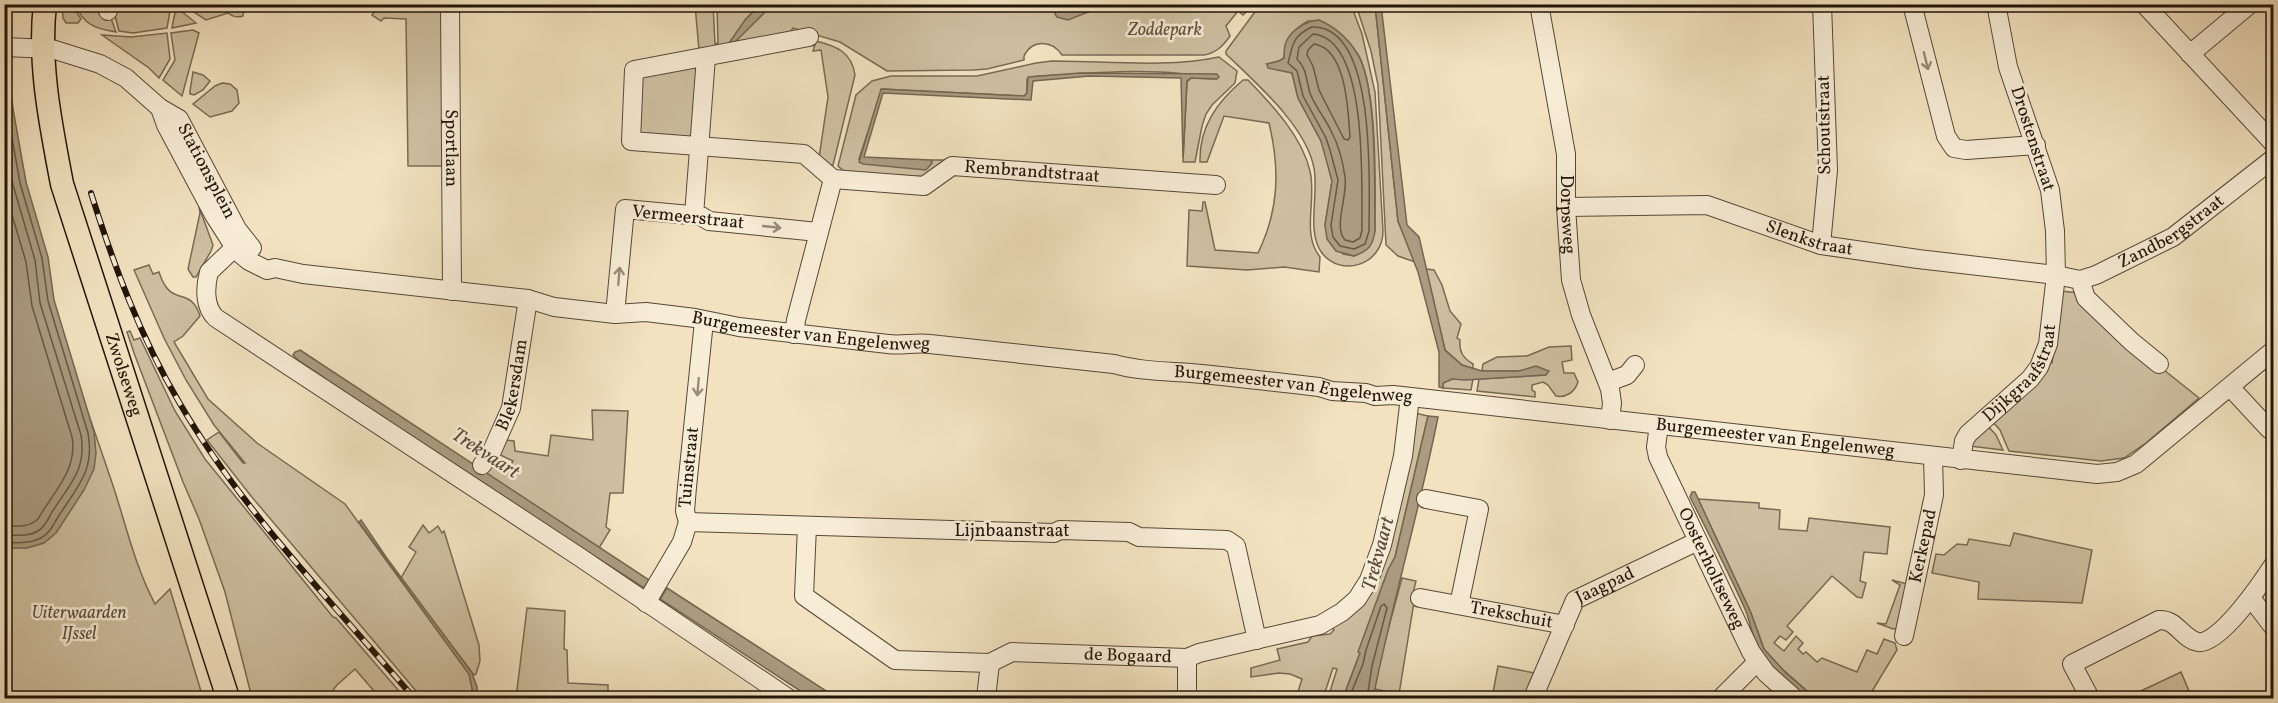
<svg xmlns="http://www.w3.org/2000/svg" width="2278" height="703" font-family="Vollkorn,serif">
  <rect width="100%" height="100%" fill="#f2e2c0"/>
  <filter id="stains"><feTurbulence type="fractalNoise" baseFrequency=".00333" numOctaves="4"/><feColorMatrix values="0 0 0 0 .2 0 0 0 0 .09 0 0 0 0 .02 0 0 0 .5 -.17"/></filter>
  <radialGradient id="worn" r=".72"><stop offset=".6" stop-color="#630" stop-opacity="0"/><stop offset="1" stop-color="#630" stop-opacity=".3"/></radialGradient>
  <g fill="#cebfa1" stroke="#786a54" stroke-width="1.5" fill-rule="evenodd">
    <polygon points="62,5 72,5 81,19 78,23 66,23 63,18"/>
    <path d="M76 5H100L109 13 116 32C97 29 83 25 76 5Z"/>
    <polygon points="137,5 171,5 167,28 133,33 119,31 114,12"/>
    <path d="M183 5H245L243 16C237 18 233 17 228 13L206 20Z"/>
    <polygon points="379,5 443,5 445,166 408,166 406,19 384,18 381,21 372,15"/>
    <path d="M695 5H713L715 44 718 43 717 5H760L745 20 735 41 772 5H1253L1243 15 1238 11 1226 26 1230 36C1223 46 1216 53 1204 55H1062C1052 40 1032 39 1024 56V60L987 69 973 70 887 71 840 42 793 28 785 39 699 50Z"/>
    <path d="M1260 5H1351L1362 34 1375 92 1383 231C1383 265 1341 278 1322 253 1306 232 1319 195 1314 168 1306 126 1256 83 1226 54V51ZM1308 21C1323 20 1330 26 1340 36 1346 42 1355 49 1359 56 1378 94 1375 187 1375 231L1354 256 1343 254 1325 225 1332 181 1325 151 1321 141 1298 98 1292 73 1267 64 1279 61 1284 58C1286 39 1291 31 1308 21Z"/>
    <polygon points="1356,5 1375,5 1398,221 1415,262 1398,256 1386,245 1378,85 1371,51"/>
    <polygon points="176,7 196,23 172,28"/>
    <polygon points="193,30 199,33 182,96 163,80 175,60 171,33"/>
    <polygon points="167,33 170,59 159,78 149,68 102,35 131,37"/>
    <path d="M816 41C836 46 852 52 855 75L833 165 827 166 819 158 828 97 821 50 813 51Z"/>
    <path d="M1219 57 1237 71 1235 83 1212 105 1206 114 1202 126 1195 162H1183L1187 82 1191 78 1217 79C1159 66 1090 73 1030 77L1027 79V93L1024 96 882 89 859 159 932 162 931 160H944L939 170 930 177 845 172 838 166 856 95 872 81 891 76H977L1036 63 1052 61C1106 61 1167 68 1219 57Z"/>
    <path d="M5 65C16 142 32 218 51 293 66 353 88 412 108 471 124 515 133 563 155 604L170 589 203 698H5Z"/>
    <polygon points="698,66 696,138 640,138 640,74"/>
    <polygon points="193,72 203,75 210,81 203,90 194,95 190,94 190,91"/>
    <path d="M1243 80H1248L1250 82C1274 107 1302 137 1310 171 1317 200 1301 233 1320 257L1319 272 1284 267 1247 270 1187 266 1189 210 1202 211 1203 202H1205L1215 250 1258 253C1279 210 1280 169 1269 123L1224 116 1207 162H1200C1199 127 1217 102 1243 80Z"/>
    <polygon points="222,83 230,84 237,90 239,103 232,111 210,117 193,104 215,86"/>
    <polygon points="199,207 213,245 211,251 196,277 193,277 188,269 200,213"/>
    <path d="M149 265 153 274 159 272C171 310 190 284 200 316L183 336 174 342 208 399 257 443 345 504 469 674 474 698H422L251 496 207 440 219 432 243 463H245L214 425 186 380 164 338 134 270Z"/>
    <path d="M1426 269 1434 270 1442 285 1450 311 1461 324 1457 338 1460 340C1459 352 1463 358 1473 364V369L1462 365 1445 350Z"/>
    <polygon points="2061,291 2079,293 2159,366 2199,398 2146,443 2124,458 2101,461 2009,451 2000,430 1991,420 2047,361 2052,363"/>
    <polygon points="130,331 134,340 140,338 175,411 205,459 333,617 336,618 405,698 380,698 355,669 337,685 327,698 252,698 225,592 199,519 183,482 134,353 127,332"/>
    <path d="M1571 346 1572 360 1562 362 1564 373H1574L1578 382C1575 392 1566 398 1556 396L1548 385 1543 382 1532 385V390L1535 392V397L1477 391 1479 379 1546 375 1524 371H1482L1483 364 1497 357 1527 356 1549 347Z"/>
    <polygon points="1452,379 1473,379 1471,390 1443,388 1443,383"/>
    <polygon points="592,410 628,411 623,493 610,493 606,527 610,530 599,548 482,471 488,463 506,473 513,461 496,453 505,440 514,441 515,451 548,456 551,435 593,440"/>
    <polygon points="1415,413 1428,416 1395,557 1388,570 1359,651 1360,653 1343,698 1328,698 1337,669 1333,668 1323,698 1296,698 1302,679 1290,674 1279,673 1251,677 1251,668 1280,660 1277,649 1308,642 1312,636 1330,634 1334,630 1330,625 1352,611"/>
    <polygon points="1986,424 1996,435 2003,450 1969,446"/>
    <polygon points="1698,499 1759,503 1759,508 1780,510 1779,529 1807,531 1809,518 1890,527 1887,554 1864,552 1860,581 1866,583 1862,598 1857,597 1832,576 1787,626 1793,632 1786,640 1780,636 1774,643 1784,651 1796,636 1803,643 1798,649 1803,654 1806,652 1817,662 1822,658 1857,672 1867,650 1877,654 1884,639 1895,643 1897,650 1868,698 1815,698 1771,659 1764,649 1751,613"/>
    <polygon points="423,525 429,533 438,526 442,533 444,531 445,534 479,645 480,661 476,674 474,675 401,578 416,552 409,547"/>
    <polygon points="2014,533 2092,550 2082,603 1978,599 1979,582 1932,573 1936,554 1944,555 1957,544 1967,545 1969,539 2010,546"/>
    <polygon points="1402,578 1416,581 1411,601 1414,602 1399,694 1375,689 1378,667"/>
    <polygon points="1892,580 1907,584 1898,628 1893,629 1877,623 1886,624 1900,585"/>
    <polygon points="527,608 565,611 564,649 567,650 568,683 608,685 608,698 516,698"/>
    <polygon points="1498,666 1535,673 1523,698 1492,698"/>
    <polygon points="2181,672 2192,698 2126,698"/>
  </g>
  <g fill="#ab9c81" stroke="#746651" stroke-width="1.5">
    <polygon points="1057,4 1106,4 1106,5 1068,20 1057,17 1055,14"/>
    <polygon points="4,5 8,5 6,27 8,66 13,109 26,182 48,257 54,300 94,432 96,453 94,469 84,490 56,533 44,543 27,548 4,548"/>
    <polygon points="760,5 772,5 735,42 729,43 745,20"/>
    <polygon points="1375,5 1381,5 1407,225 1419,237 1420,241 1445,350 1462,365 1482,371 1519,371 1536,366 1549,371 1546,375 1465,380 1452,379 1443,383 1443,388 1439,387 1439,352 1418,272 1398,221"/>
    <path d="M1319 20C1335 27 1347 37 1357 53 1378 86 1374 190 1375 231 1373 246 1368 251 1354 256L1336 251 1327 239 1325 225 1332 181 1321 141 1298 98 1292 73 1268 68 1267 64 1279 61 1284 58C1284 53 1284 47 1286 42 1291 30 1306 21 1319 20Z"/>
    <polygon points="1080,73 1217,74 1219,77 1217,79 1191,78 1187,81 1183,158 1181,78 1090,76 1033,81 1031,100 883,93 864,157 931,160 932,163 926,170 863,164 859,162 881,89 1024,96 1027,93 1028,77"/>
    <polygon points="300,350 649,580 644,588 459,469 298,360 293,355 295,352"/>
    <path d="M1428 416 1438 417C1419 512 1392 604 1373 698H1343L1360 653 1358 652 1388 570 1395 557Z"/>
    <path d="M1692 492H1695L1751 613 1764 649 1786 673 1815 698C1801 698 1768 665 1760 652 1752 639 1751 623 1745 609 1728 571 1709 534 1690 497Z"/>
    <polygon points="361,520 386,557 472,673 477,687 477,698 474,698 469,674 359,522"/>
    <polygon points="667,588 837,698 811,698 660,599"/>
  </g>
  <g fill="none" stroke-linecap="round" stroke-linejoin="round">
    <g stroke="#665844" stroke-width="1.5">
      <path d="M1312 27C1378 25 1369 188 1369 231L1365 244 1354 249 1340 246 1333 237 1331 225 1338 180 1330 150 1326 138 1303 96 1297 71 1288 63C1293 45 1292 36 1312 27Z"/>
      <path d="M1313 34C1370 39 1361 189 1362 230L1360 238 1353 242 1345 240C1333 227 1348 196 1345 177 1343 163 1339 146 1332 133 1326 119 1315 107 1310 93 1306 80 1307 69 1297 59L1299 47Z"/>
      <path d="M1314 44C1347 49 1348 112 1350 137L1348 140 1344 139 1319 90 1313 66 1307 55 1308 50Z"/>
      <path d="M4 86 7 110 20 183 42 258 48 301 88 433C95 471 77 487 58 517 53 525 50 533 41 538 30 544 16 542 4 543"/>
      <path d="M4 140 13 185 35 260 40 303 81 435C87 470 69 485 52 512 48 519 45 527 38 531 28 537 15 535 4 535"/>
      <path d="M4 188 26 262 32 306 72 437C78 470 53 492 38 519 28 528 17 526 4 526"/>
      <polyline points="1349,698 1363,664 1366,650 1381,606 1384,604 1387,608 1372,666 1367,698"/>
    </g>
    <defs>
      <g id="minor">
        <polyline points="106,4 108,11"/>
        <path id="s1" d="M450 4 452 291"/>
        <path id="s2" d="M1539 4 1566 154V207L1571 280 1581 315 1610 389 1612 403 1610 420"/>
        <polyline points="1912,4 1946,136 1954,148 1966,150 2036,145"/>
        <polyline points="2144,4 2274,144"/>
        <polyline points="809,37 634,70 631,141 804,154 833,179"/>
        <path id="s3" d="M4 47 52 49 100 64 126 78 160 108 179 119 237 229 252 248"/>
        <polyline points="2190,54 2250,4"/>
        <path id="s4" d="M160 108 166 125 214 215 237 251 249 261 267 270 275 268 303 274 528 299 554 307 615 314 646 312 695 318 739 327 888 344C902 346 915 342 930 344L1114 364C1139 371 1164 371 1191 373 1233 377 1276 382 1319 387L1332 391 1366 393 1375 396 1393 395 2097 474 2117 472 2136 464 2274 350"/>
        <path id="s5" d="M833 179 924 186 952 166 1216 185"/>
        <path id="s6" d="M1566 207 1707 205 1821 245 1918 259 2056 275 2080 280 2096 275 2173 237 2274 158"/>
        <polyline points="694,215 706,57"/>
        <path d="M245 240 230 252 209 272C205 287 204 307 216 318L578 556 788 698"/>
        <polyline points="1821,245 1828,170 1822,4"/>
        <polyline points="2080,280 2086,298 2132,342 2159,364"/>
        <polyline points="615,314 625,209 701,216 709,221 818,232"/>
        <polyline points="794,334 796,320 833,179"/>
        <polyline points="1608,382 1627,375 1635,365"/>
        <polyline points="2230,387 2269,429 2274,430"/>
        <path id="s7" d="M1659 425 1656 447 1658 457 1751 652 1766 673 1794 698"/>
        <path id="s8" d="M1961 460 1964 441 1968 434 2030 379 2039 367 2048 344 2056 275 2055 231 2050 190 2008 67 1996 4"/>
        <path id="s9" d="M482 465 492 451 511 408 528 299"/>
        <polyline points="1426,499 1479,509 1459,605"/>
        <polyline points="688,522 1054,533 1060,530 1129,532 1139,537 1227,540 1236,546 1257,640"/>
        <path id="s10" d="M807 526 804 596 895 660 990 663 1012 652 1187 658 1199 653 1320 625 1342 612 1357 599 1369 580 1382 545 1403 456 1410 397"/>
        <path id="s11" d="M1420 598 1565 625"/>
        <polyline points="2251,598 2274,628"/>
        <path id="s12" d="M646 603 682 542 688 522 685 511 687 487 704 321"/>
        <path id="s13" d="M1904 636 1934 495 1933 457"/>
        <polyline points="986,698 990,663"/>
        <polyline points="1187,698 1187,658"/>
        <path id="s14" d="M1533 698 1575 600 1698 541"/>
        <polyline points="1721,698 1757,662"/>
        <path d="M2090 698 2072 664 2159 620C2177 619 2182 639 2198 642 2219 646 2263 581 2274 564"/>
      </g>
      <g id="major">
        <path id="s15" d="M45 4C38 64 51 126 62 184L228 698"/>
      </g>
    </defs>
    <use href="#minor" stroke="#554836" stroke-width="20"/>
    <use href="#major" stroke="#211508" stroke-width="25"/>
    <use href="#minor" stroke="#f7ecd6" stroke-width="18"/>
    <use href="#major" stroke="#f2e2c0" stroke-width="22"/>
    <defs>
      <path id="rail" d="M91 193C114 266 140 336 179 402 242 511 333 603 414 698"/>
    </defs>
    <use href="#rail" stroke="#211508" stroke-width="6"/>
    <use href="#rail" stroke="#f7ecd6" stroke-width="4" stroke-dasharray="11" stroke-linecap="butt"/>
  </g>
  <defs><path id="oneway-shaft" d="M-6 0H5M1.5-3L5.5 0L1.5 3" fill="none" stroke-width="1.6" stroke-linecap="round" stroke-linejoin="round" transform="scale(1.5)"/></defs>
  <g stroke="#978b79">
    <use href="#oneway-shaft" transform="translate(1926 61) rotate(76)"/>
    <use href="#oneway-shaft" transform="translate(772 227) rotate(6)"/>
    <use href="#oneway-shaft" transform="translate(619 276) rotate(-85)"/>
    <use href="#oneway-shaft" transform="translate(698 387) rotate(95)"/>
  </g>
  <g text-anchor="middle" dominant-baseline="central" stroke-width="5" stroke-linejoin="round" paint-order="stroke">
    <g font-size="18" font-style="italic" fill="#5e503e" stroke="#f7ecd6">
      <text x="1165" y="30">Zoddepark</text>
      <text x="79" y="613">Uiterwaarden<tspan x="79" dy="21">IJssel</tspan></text>
    </g>
    <g font-size="18" fill="#211508" stroke="#f7ecd6">
      <text transform="translate(1825 125) rotate(-91)">Schoutstraat</text>
      <text transform="translate(2032 139) rotate(72)">Drostenstraat</text>
      <text stroke="none"><textPath href="#s1" startOffset="144">Sportlaan</textPath></text>
      <text stroke="none"><textPath href="#s3" startOffset="254">Stationsplein</textPath></text>
      <text stroke="none"><textPath href="#s5" startOffset="206">Rembrandtstraat</textPath></text>
      <text stroke="none"><textPath href="#s2" startOffset="213">Dorpsweg</textPath></text>
      <text transform="translate(688 218) rotate(6)">Vermeerstraat</text>
      <text stroke="none"><textPath href="#s6" startOffset="627">Zandbergstraat</textPath></text>
      <text stroke="none"><textPath href="#s6" startOffset="249">Slenkstraat</textPath></text>
      <text stroke="none"><textPath href="#s4" startOffset="748">Burgemeester van Engelenweg</textPath></text>
      <text stroke="none"><textPath href="#s8" startOffset="110">Dijkgraafstraat</textPath></text>
      <text stroke="none"><textPath href="#s15" startOffset="382">Zwolseweg</textPath></text>
      <text stroke="none"><textPath href="#s9" startOffset="87">Blekersdam</textPath></text>
      <text stroke="none"><textPath href="#s4" startOffset="1234">Burgemeester van Engelenweg</textPath></text>
      <text stroke="none"><textPath href="#s4" startOffset="1719">Burgemeester van Engelenweg</textPath></text>
      <text stroke="none"><textPath href="#s12" startOffset="147">Tuinstraat</textPath></text>
      <text x="1012" y="531">Lijnbaanstraat</text>
      <text stroke="none"><textPath href="#s13" startOffset="92">Kerkepad</textPath></text>
      <text stroke="none"><textPath href="#s7" startOffset="156">Oosterholtseweg</textPath></text>
      <text stroke="none"><textPath href="#s14" startOffset="140">Jaagpad</textPath></text>
      <text stroke="none"><textPath href="#s11" startOffset="93">Trekschuit</textPath></text>
      <text stroke="none"><textPath href="#s10" startOffset="417">de Bogaard</textPath></text>
    </g>
    <g font-size="20" font-style="italic" fill="#584b38" stroke="#f7ecd6">
      <text transform="translate(485 454) rotate(33)">Trekvaart</text>
      <text transform="translate(1379 554) rotate(-75)">Trekvaart</text>
    </g>
  </g>
  <rect width="2278" height="703" fill="none" stroke="#f2e2c0" stroke-width="24"/>
  <rect x="6" y="6" width="2266" height="691" fill="none" stroke="#211508" stroke-width="3"/>
  <rect x="12" y="12" width="2254" height="679" fill="none" stroke="#211508" stroke-width="1.5"/>
  <rect width="100%" height="100%" filter="url(#stains)"/>
  <rect width="100%" height="100%" fill="url(#worn)"/>
</svg>
